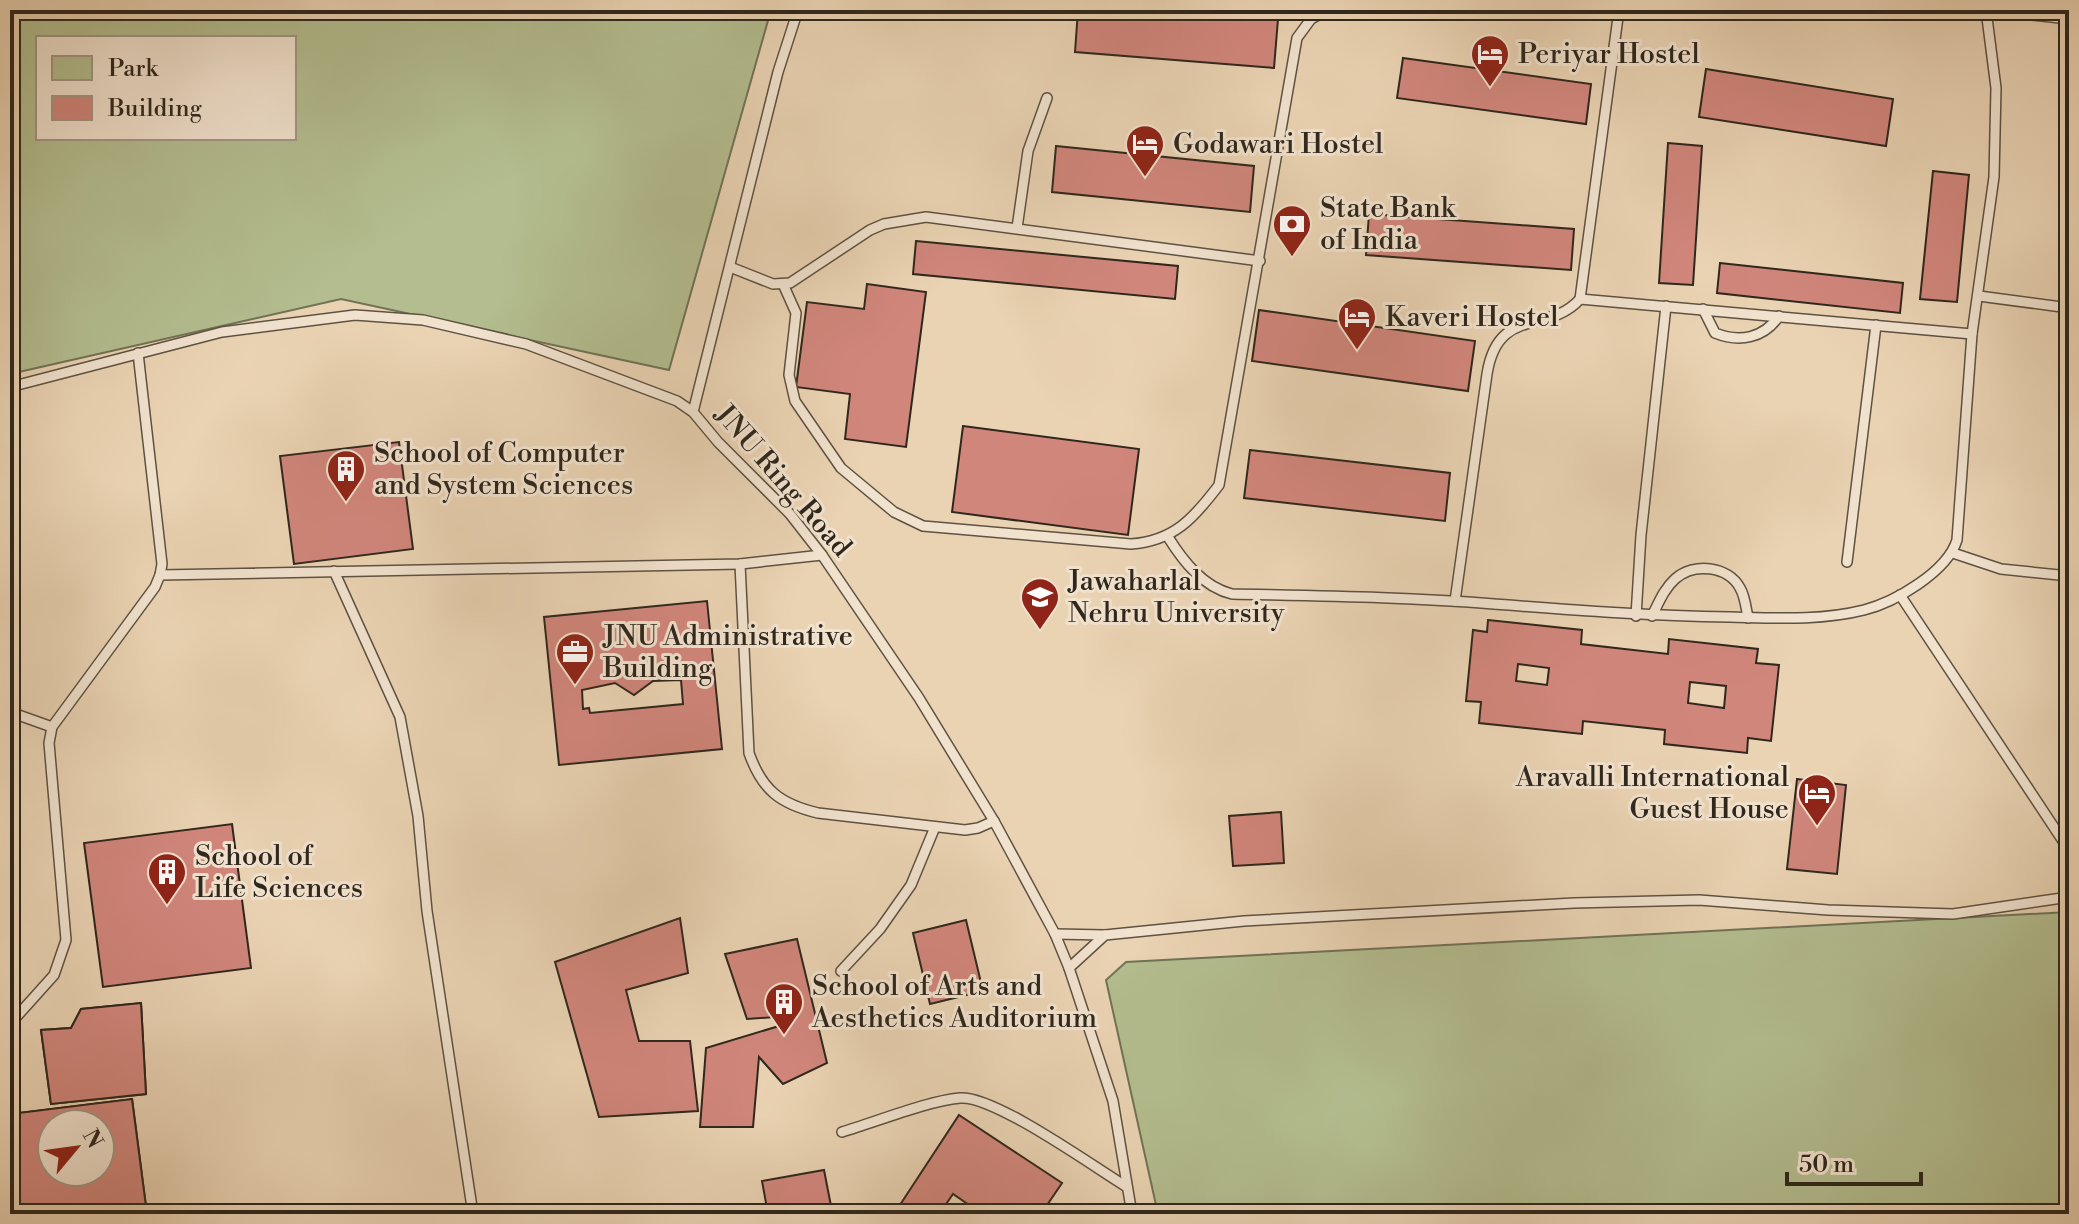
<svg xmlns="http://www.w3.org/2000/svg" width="2079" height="1224" font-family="'Libre Bodoni',serif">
  <rect width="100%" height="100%" fill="#ead3b3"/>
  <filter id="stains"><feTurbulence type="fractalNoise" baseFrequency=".0025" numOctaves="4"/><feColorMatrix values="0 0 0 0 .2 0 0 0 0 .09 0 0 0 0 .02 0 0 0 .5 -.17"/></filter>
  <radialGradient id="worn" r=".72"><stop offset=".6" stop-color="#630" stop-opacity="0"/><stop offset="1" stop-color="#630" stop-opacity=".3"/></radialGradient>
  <g fill="#b3bd8f" stroke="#717256" stroke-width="2" fill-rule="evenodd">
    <path d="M10 10H771L669 370 341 299 10 374ZM38 38H294V138H38Z"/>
    <polygon points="2069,912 2069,1214 1158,1214 1106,980 1126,962"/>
  </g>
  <g fill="#d1867c" stroke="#2f271d" stroke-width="2" fill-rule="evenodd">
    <polygon points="1078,10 1156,10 1278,19 1274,68 1075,52"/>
    <polygon points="1403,58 1591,84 1586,124 1397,98"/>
    <polygon points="1706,69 1893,99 1886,146 1699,117"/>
    <polygon points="1668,143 1702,146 1693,285 1659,283"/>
    <polygon points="1056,146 1254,166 1250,212 1052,192"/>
    <polygon points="1933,171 1969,175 1957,302 1920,299"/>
    <polygon points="1369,214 1574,229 1571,270 1366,255"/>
    <polygon points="916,241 1178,266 1175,299 913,274"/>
    <polygon points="1720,263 1903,283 1900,313 1717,293"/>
    <polygon points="867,284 926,292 906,447 845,439 850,394 796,387 807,302 864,309"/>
    <polygon points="1259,310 1475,341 1468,391 1252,361"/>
    <polygon points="963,426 1139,449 1128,535 952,512"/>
    <polygon points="399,442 413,549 294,564 280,456"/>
    <polygon points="1250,450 1450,473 1445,521 1244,498"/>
    <path d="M707 601 722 749 559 765 544 617ZM681 680 683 704 590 713 589 708 583 709 582 690 615 683 634 695 653 681Z"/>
    <path d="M1488 620 1582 630 1581 644 1668 654 1669 639 1758 649 1756 663 1779 665 1771 741 1748 738 1747 753 1664 744 1665 730 1583 721 1582 734 1479 723 1481 702 1466 701 1473 630 1487 632ZM1518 664 1549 668 1547 685 1516 681ZM1690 682 1726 686 1724 708 1688 703Z"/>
    <polygon points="1797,779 1846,785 1837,874 1787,869"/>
    <polygon points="1281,812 1284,863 1233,866 1229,816"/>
    <polygon points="232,824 251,968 103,987 84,843"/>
    <polygon points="680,918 688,973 626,990 639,1041 690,1041 698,1111 599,1117 555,962"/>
    <polygon points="966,920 983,991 930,1004 913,933"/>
    <polygon points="797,939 827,1063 783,1084 759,1057 753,1127 700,1127 706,1048 789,1023 788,1016 747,1019 725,954"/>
    <polygon points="141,1003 146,1094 51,1104 41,1030 71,1028 81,1009"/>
    <polygon points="141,1003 146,1094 51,1104 41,1030 71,1028 81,1009"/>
    <path d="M132 1099 147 1214H21L10 1114ZM52 1124H100V1172H52Z"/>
    <path d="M132 1099 147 1214H21L10 1114ZM52 1124H100V1172H52Z"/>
    <polygon points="959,1115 1062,1183 1041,1214 982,1214 953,1194 940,1213 942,1214 894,1214"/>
    <polygon points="824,1170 832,1211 816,1214 768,1214 762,1181"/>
  </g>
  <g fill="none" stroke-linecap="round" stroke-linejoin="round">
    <defs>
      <g id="lane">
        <polyline points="1988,10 2069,19"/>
        <polyline points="1017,228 1028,151 1047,98"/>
        <polyline points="730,267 773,284 790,283 870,230 884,224 926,217 1260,261"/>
        <path d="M783 284 796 313 789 375 795 401 841 468 894 512 923 526 1131 544C1174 541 1194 518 1219 485L1297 38 1311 19 1327 10"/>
        <polyline points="1979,296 2069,308"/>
        <polyline points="1580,299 1972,334"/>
        <path d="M1703 309 1715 333C1740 343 1764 338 1779 316"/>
        <polyline points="10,387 222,332 355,315 423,320 526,344 677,401 693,412 718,442 790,514 822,555 919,698 994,821 1055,934 1069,968 1113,1101 1132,1214"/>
        <polyline points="693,412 778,72 798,10"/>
        <path d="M1168 537C1183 561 1203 587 1232 594 1319 596 1407 597 1494 604 1573 610 1651 616 1730 617 1775 618 1820 621 1864 610 1895 602 1947 572 1957 540L1972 334 1994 177 1996 88 1986 10"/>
        <polyline points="1953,553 2001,569 2069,576"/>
        <polyline points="1847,562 1876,325"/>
        <path d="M740 564 749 753C762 790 780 804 818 813L965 830 978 828 994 821"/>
        <polyline points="334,571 400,717 418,816 427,911 473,1214"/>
        <polyline points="160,575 740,564 822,555"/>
        <polyline points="1900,595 2069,850"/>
        <path d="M1455 601 1487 374C1498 305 1548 335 1580 299L1619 10"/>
        <polyline points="1636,616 1641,535 1666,306"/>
        <path d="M1652 616C1659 602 1664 589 1675 579 1694 562 1728 566 1740 588 1745 596 1746 608 1748 618"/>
        <polyline points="10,712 52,727"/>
        <polyline points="1055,934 1105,935"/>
        <polyline points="1069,968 1105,935 1244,921 1574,903 1699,900 1828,910 1953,914 2069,897"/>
        <polyline points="841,971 880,929 911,885 935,827"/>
        <polyline points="10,1024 54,975 66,940 49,743 52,727 155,587 160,575 162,564 138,353"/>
        <path d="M842 1132C876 1122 927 1101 960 1098 994 1095 1094 1167 1127 1187"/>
      </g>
    </defs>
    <use href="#lane" stroke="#5e5242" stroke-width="12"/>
    <use href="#lane" stroke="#f1e2ce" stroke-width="9"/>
  </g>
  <defs>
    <symbol id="hotel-pin" viewBox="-11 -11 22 30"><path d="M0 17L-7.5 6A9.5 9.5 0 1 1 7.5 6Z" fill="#8f2418" stroke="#f1e2ce"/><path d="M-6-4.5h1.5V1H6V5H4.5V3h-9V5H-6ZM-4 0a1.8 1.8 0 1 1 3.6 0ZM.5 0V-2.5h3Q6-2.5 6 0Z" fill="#fff"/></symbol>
    <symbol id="bank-pin" viewBox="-11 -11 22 30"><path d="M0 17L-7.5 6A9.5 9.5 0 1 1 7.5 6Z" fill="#8f2418" stroke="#f1e2ce"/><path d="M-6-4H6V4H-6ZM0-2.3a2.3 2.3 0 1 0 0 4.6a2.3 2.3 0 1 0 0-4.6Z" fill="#fff"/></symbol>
    <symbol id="building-pin" viewBox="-11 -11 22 30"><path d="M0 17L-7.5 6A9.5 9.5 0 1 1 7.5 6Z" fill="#8f2418" stroke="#f1e2ce"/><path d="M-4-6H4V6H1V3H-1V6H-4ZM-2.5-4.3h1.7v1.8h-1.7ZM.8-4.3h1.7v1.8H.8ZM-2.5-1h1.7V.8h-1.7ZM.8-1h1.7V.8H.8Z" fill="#fff"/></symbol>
    <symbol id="university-pin" viewBox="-11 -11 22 30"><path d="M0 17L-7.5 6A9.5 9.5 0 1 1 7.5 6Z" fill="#8f2418" stroke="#f1e2ce"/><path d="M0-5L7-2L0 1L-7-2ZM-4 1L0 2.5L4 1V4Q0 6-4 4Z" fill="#fff"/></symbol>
    <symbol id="office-pin" viewBox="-11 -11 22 30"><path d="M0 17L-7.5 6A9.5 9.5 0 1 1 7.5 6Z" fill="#8f2418" stroke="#f1e2ce"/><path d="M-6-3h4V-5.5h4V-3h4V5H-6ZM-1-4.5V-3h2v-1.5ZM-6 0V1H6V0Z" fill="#fff"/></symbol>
  </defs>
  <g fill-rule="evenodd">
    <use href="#hotel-pin" x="1468" y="32" width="44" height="60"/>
    <use href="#hotel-pin" x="1123" y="122" width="44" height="60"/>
    <use href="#bank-pin" x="1270" y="202" width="44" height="60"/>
    <use href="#hotel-pin" x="1335" y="295" width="44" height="60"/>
    <use href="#building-pin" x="324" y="447" width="44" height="60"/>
    <use href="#university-pin" x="1018" y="575" width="44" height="60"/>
    <use href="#office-pin" x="553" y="630" width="44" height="60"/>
    <use href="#hotel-pin" x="1795" y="771" width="44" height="60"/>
    <use href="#building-pin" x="145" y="850" width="44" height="60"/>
    <use href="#building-pin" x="762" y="980" width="44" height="60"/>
  </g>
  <g text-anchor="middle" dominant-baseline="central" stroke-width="6" stroke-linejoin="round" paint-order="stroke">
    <g font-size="28" fill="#2f271d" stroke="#f1e2ce" text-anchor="start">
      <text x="1518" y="54">Periyar Hostel</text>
      <text x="1173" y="144">Godawari Hostel</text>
      <text x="1320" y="208">State Bank<tspan x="1320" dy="32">of India</tspan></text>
      <text x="1385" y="317">Kaveri Hostel</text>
      <text x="374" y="453">School of Computer<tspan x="374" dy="32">and System Sciences</tspan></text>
      <text x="1068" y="581">Jawaharlal<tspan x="1068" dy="32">Nehru University</tspan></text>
      <text x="603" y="636">JNU Administrative<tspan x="603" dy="32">Building</tspan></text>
      <text x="1789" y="777" text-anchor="end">Aravalli International<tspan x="1789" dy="32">Guest House</tspan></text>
      <text x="195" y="856">School of<tspan x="195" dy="32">Life Sciences</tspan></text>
      <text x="812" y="986">School of Arts and<tspan x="812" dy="32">Aesthetics Auditorium</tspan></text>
    </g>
    <g font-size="28" fill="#2f271d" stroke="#f1e2ce">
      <text transform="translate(783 481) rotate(49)">JNU Ring Road</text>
    </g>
  </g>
  <rect width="2079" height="1224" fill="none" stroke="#ead3b3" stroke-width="40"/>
  <rect x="12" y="12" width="2055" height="1200" fill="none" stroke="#2f271d" stroke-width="4"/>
  <rect x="20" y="20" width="2039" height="1184" fill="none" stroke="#2f271d" stroke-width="2"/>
  <rect x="36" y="36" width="260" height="104" fill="#f1e2ce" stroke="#a39787" stroke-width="2"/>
  <rect x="52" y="56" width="40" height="24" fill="#b3bd8f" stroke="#a39787" stroke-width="2"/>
  <text x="108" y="76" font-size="24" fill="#2f271d">Park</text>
  <rect x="52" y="96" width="40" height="24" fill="#d1867c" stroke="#a39787" stroke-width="2"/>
  <text x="108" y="116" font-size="24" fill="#2f271d">Building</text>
  <g transform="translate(76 1148) rotate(61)"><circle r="38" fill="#f1e2ce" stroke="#a39787" stroke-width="2"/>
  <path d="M0-6L14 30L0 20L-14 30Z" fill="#8f2418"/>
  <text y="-12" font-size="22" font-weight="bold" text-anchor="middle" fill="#2f271d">N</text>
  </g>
  <path d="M1787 1172v12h134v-12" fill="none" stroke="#2f271d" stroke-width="4"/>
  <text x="1799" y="1172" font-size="24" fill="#2f271d" stroke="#f1e2ce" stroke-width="6" paint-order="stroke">50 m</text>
  <rect width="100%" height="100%" filter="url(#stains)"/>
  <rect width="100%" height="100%" fill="url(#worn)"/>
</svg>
